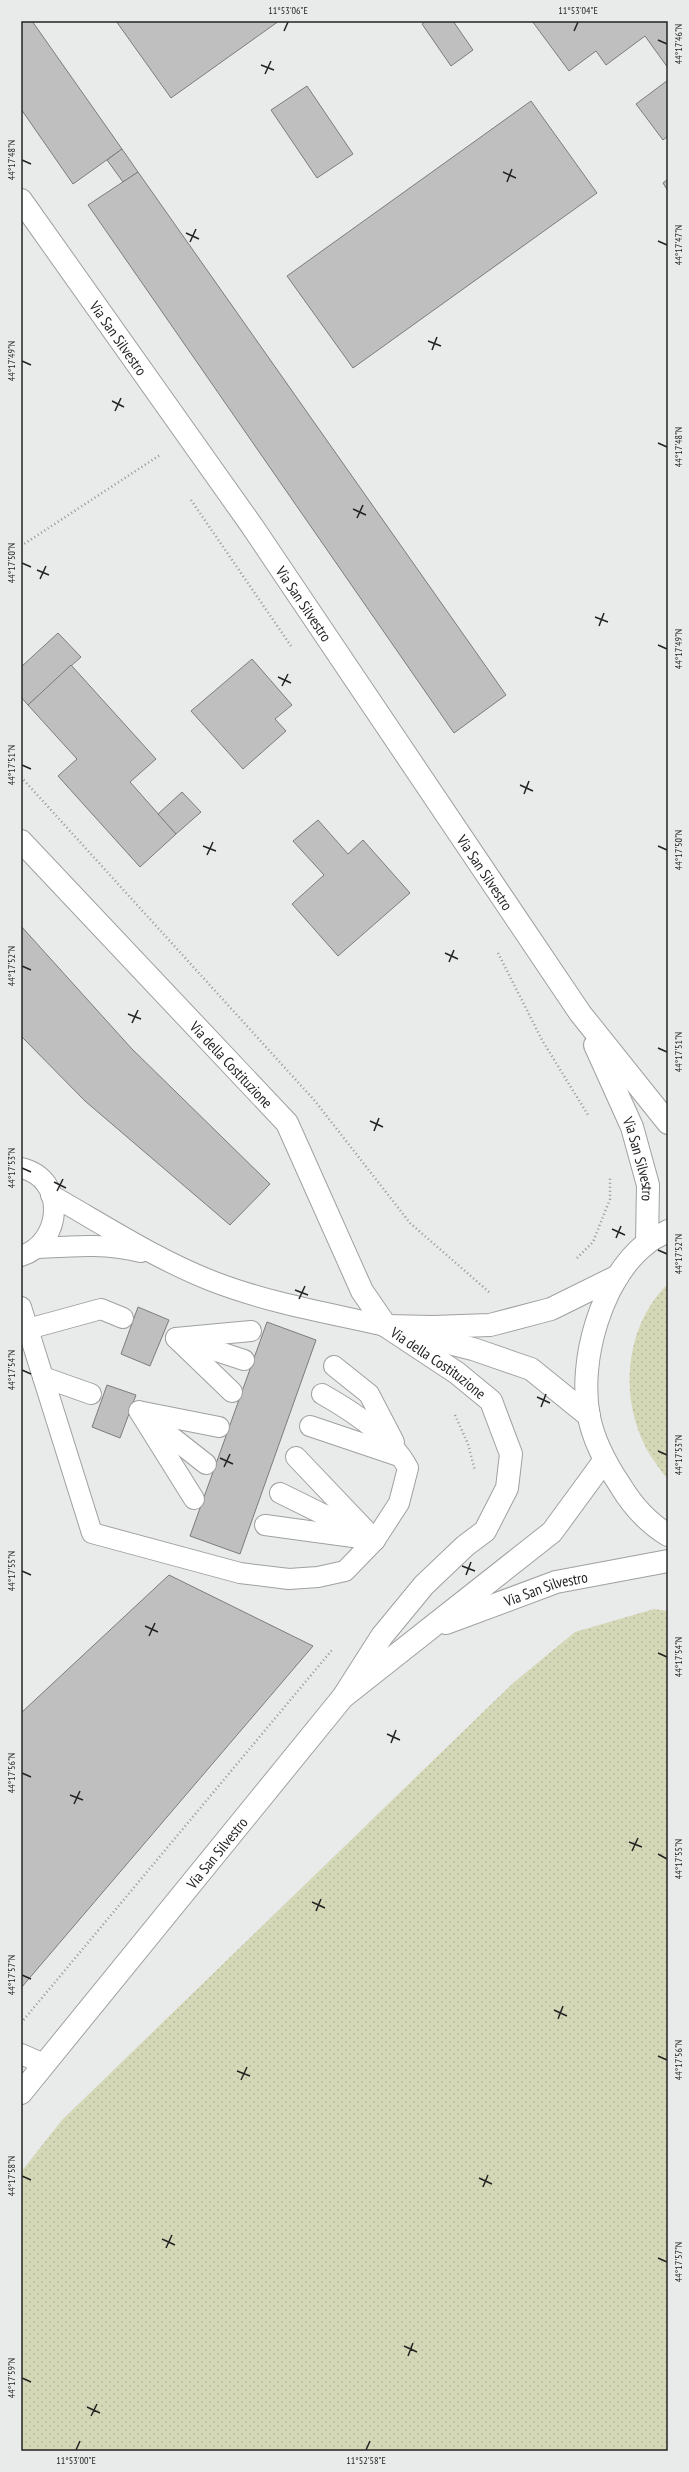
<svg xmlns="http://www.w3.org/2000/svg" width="689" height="2472" font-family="'PT Sans Narrow',sans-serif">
  <defs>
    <pattern id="grass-dots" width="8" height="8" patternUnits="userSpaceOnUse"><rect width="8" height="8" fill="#d5d8b7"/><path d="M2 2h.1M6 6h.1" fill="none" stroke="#b7b99d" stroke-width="1.8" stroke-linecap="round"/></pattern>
  </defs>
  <rect width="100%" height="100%" fill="#e9eaea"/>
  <g fill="url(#grass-dots)">
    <path d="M668 1284V1479C663 1474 659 1468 655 1462 618 1410 621 1329 668 1284Z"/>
    <polygon points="654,1609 668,1611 668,2451 21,2451 21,2172 62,2120 512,1684 575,1632"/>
  </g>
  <g fill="#bfbfc0" stroke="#7c7c7d">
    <polygon points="21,21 32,21 122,149 73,184 21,109"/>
    <polygon points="116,21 279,21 171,98"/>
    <polygon points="426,21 453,21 473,50 451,66 422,24"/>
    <polygon points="532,21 668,21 668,68 645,36 606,65 596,51 569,71"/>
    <polygon points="668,80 668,136 663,140 636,104"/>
    <polygon points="307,86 353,154 317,178 271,110"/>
    <polygon points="531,101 597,193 353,368 287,276"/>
    <polygon points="122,149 138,172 123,182 107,160"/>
    <polygon points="138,172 506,695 454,733 88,205"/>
    <polygon points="668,179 668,191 663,183"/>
    <polygon points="58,633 81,657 28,705 21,697 21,667"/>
    <polygon points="252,659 292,705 275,719 286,731 243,769 191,711"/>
    <polygon points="71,665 156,759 130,782 176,834 140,867 58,776 77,759 28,705"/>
    <polygon points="182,792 201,812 176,834 158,814"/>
    <polygon points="318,820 348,854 363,840 410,893 338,956 292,904 324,875 293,841"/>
    <polygon points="21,926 132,1049 270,1184 230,1225 85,1101 21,1036"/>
    <polygon points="138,1307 169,1320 150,1366 121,1354"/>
    <polygon points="267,1322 316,1340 240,1554 190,1536"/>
    <polygon points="107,1385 136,1395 120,1438 92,1427"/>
    <polygon points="169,1575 313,1646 21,1988 21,1713"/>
  </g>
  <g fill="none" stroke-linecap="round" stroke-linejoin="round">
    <defs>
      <g id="service">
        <path d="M21 1168C67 1178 63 1243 21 1256"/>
        <path d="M51 1195C104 1225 156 1259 212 1281 268 1303 329 1313 386 1326"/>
        <path d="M38 1248C73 1246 106 1243 141 1252"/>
        <path d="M21 1307 92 1533 240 1573 289 1579 318 1577 345 1571 375 1540 399 1503 408 1468C391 1436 352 1411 322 1394"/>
        <polyline points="28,1329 101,1309 123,1318"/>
        <polyline points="176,1338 232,1392"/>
        <polyline points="176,1338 251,1331"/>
        <polyline points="183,1340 244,1360"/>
        <polyline points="334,1366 369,1394 394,1442"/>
        <polyline points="43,1377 91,1394"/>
        <polyline points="139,1411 194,1499"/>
        <polyline points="143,1412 219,1427"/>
        <polyline points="150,1420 206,1464"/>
        <polyline points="310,1426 396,1455"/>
        <polyline points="296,1457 375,1540"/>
        <polyline points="280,1493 359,1532"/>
        <polyline points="265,1525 375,1540"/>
        <polyline points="21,2054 44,2064"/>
      </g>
      <g id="minor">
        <path id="s1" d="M21 841 287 1123 362 1291 386 1326 457 1373 491 1401 511 1454 507 1488 485 1531 465 1546 424 1585 382 1636 345 1694"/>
        <polyline points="386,1326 433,1327 490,1325 551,1309 618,1276"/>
        <polyline points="418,1335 473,1349 531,1369 589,1416"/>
      </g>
      <g id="primary">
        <path id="s2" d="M21 200 252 526 580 1013 668 1123"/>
        <path id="s3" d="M595 1045 632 1127 648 1185 647 1243"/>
        <path d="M668 1231C661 1235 653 1238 647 1243 601 1279 578 1361 589 1417 594 1442 606 1464 620 1485 632 1505 648 1523 668 1535"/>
        <path id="s4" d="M446 1623 556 1582 668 1561"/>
        <path id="s5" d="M21 2093 343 1697 552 1532 604 1461"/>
      </g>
    </defs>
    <use href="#service" stroke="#9fa0a1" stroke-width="22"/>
    <use href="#minor" stroke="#9fa0a1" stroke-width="24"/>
    <use href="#primary" stroke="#9fa0a1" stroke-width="24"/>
    <g stroke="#949595" stroke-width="2.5" stroke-dasharray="1 3" stroke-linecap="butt">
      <polyline points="191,500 291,646"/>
      <polyline points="21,546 160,455"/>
      <polyline points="21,777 315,1101 410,1223 489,1292"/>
      <polyline points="498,953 542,1040 588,1115"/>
      <polyline points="577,1258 593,1242 610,1199 610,1177"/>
      <polyline points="455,1415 468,1444 475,1471"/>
      <polyline points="21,2023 332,1650"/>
    </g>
    <use href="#service" stroke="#fff" stroke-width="20"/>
    <use href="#minor" stroke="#fff" stroke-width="22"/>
    <use href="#primary" stroke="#fff" stroke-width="22"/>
  </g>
  <path fill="none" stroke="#232323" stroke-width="1.5" d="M284 31 288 22M574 31 578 22M658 40 667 44M261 65 274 70M265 74 271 61M22 160 31 164M503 172 516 178M507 182 512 169M186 233 199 239M658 241 667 245M190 242 196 229M428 341 441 346M432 350 437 337M22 361 31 365M112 401 124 407M115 411 121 398M658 443 667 447M353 509 366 515M357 518 363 505M22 563 31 567M37 570 49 575M40 579 46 566M595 617 608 622M599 626 604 613M658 645 667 649M278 677 291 683M282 686 288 674M22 765 31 769M520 785 533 791M524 794 529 781M203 846 216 851M658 846 667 850M207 855 213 842M445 953 458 959M449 962 454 950M22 966 31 970M128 1014 141 1019M132 1023 138 1010M658 1048 667 1052M370 1121 383 1127M374 1131 379 1118M22 1168 31 1172M54 1182 66 1188M57 1191 63 1179M612 1229 625 1235M616 1238 621 1226M658 1250 667 1254M295 1290 308 1295M299 1299 305 1286M22 1370 31 1374M537 1397 550 1403M541 1407 546 1394M658 1451 667 1455M220 1458 233 1464M224 1467 230 1454M462 1566 475 1571M22 1571 31 1575M466 1575 471 1562M145 1626 158 1632M149 1636 155 1623M658 1653 667 1657M387 1734 400 1740M391 1743 396 1730M22 1773 31 1777M70 1795 83 1800M74 1804 80 1791M629 1842 642 1847M632 1851 638 1838M658 1854 667 1859M312 1902 325 1908M316 1911 321 1899M22 1975 31 1979M554 2010 567 2016M558 2019 563 2006M658 2056 667 2060M237 2071 250 2076M241 2080 247 2067M22 2176 31 2180M479 2178 492 2184M483 2187 488 2175M162 2239 175 2245M166 2248 172 2235M658 2258 667 2262M404 2346 417 2352M408 2356 413 2343M22 2378 31 2382M87 2407 100 2413M91 2416 97 2404M76 2450 80 2441M366 2450 370 2441"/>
  <g text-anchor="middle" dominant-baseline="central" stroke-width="3.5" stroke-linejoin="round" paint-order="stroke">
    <g font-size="15" fill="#232323" stroke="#e9eaea">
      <text stroke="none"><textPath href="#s2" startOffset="169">Via San Silvestro</textPath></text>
      <text stroke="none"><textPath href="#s2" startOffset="493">Via San Silvestro</textPath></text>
      <text stroke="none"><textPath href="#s2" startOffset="817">Via San Silvestro</textPath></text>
      <text stroke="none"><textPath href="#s1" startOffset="307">Via della Costituzione</textPath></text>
      <text stroke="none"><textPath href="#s3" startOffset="123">Via San Silvestro</textPath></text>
      <text stroke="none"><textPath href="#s1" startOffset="678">Via della Costituzione</textPath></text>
      <text stroke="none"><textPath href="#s4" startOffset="106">Via San Silvestro</textPath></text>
      <text stroke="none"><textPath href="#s5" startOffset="310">Via San Silvestro</textPath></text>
    </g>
  </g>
  <rect width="689" height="2472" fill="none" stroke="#e9eaea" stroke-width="44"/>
  <rect x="22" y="22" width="645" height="2428" fill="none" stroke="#232323" stroke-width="1.5"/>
  <g font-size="10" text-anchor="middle" fill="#232323">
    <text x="288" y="14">11°53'06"E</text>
    <text x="578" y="14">11°53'04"E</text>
    <text transform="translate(678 44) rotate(-90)" y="4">44°17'46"N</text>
    <text transform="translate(11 160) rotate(-90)" y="4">44°17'48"N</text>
    <text transform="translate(678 245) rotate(-90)" y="4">44°17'47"N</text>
    <text transform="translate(11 361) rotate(-90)" y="4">44°17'49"N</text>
    <text transform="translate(678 447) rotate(-90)" y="4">44°17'48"N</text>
    <text transform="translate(11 563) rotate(-90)" y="4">44°17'50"N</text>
    <text transform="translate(678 649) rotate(-90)" y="4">44°17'49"N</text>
    <text transform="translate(11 765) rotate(-90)" y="4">44°17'51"N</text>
    <text transform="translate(678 850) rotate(-90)" y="4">44°17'50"N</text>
    <text transform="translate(11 966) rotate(-90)" y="4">44°17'52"N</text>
    <text transform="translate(678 1052) rotate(-90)" y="4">44°17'51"N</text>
    <text transform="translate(11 1168) rotate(-90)" y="4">44°17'53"N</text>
    <text transform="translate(678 1254) rotate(-90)" y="4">44°17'52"N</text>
    <text transform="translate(11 1370) rotate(-90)" y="4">44°17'54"N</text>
    <text transform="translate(678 1455) rotate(-90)" y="4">44°17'53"N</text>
    <text transform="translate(11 1571) rotate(-90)" y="4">44°17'55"N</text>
    <text transform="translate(678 1657) rotate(-90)" y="4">44°17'54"N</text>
    <text transform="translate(11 1773) rotate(-90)" y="4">44°17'56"N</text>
    <text transform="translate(678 1859) rotate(-90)" y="4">44°17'55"N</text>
    <text transform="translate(11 1975) rotate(-90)" y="4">44°17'57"N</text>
    <text transform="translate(678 2060) rotate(-90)" y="4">44°17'56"N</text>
    <text transform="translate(11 2176) rotate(-90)" y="4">44°17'58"N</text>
    <text transform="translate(678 2262) rotate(-90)" y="4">44°17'57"N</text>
    <text transform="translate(11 2378) rotate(-90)" y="4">44°17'59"N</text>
    <text x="76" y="2464">11°53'00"E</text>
    <text x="366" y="2464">11°52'58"E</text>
  </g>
</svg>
